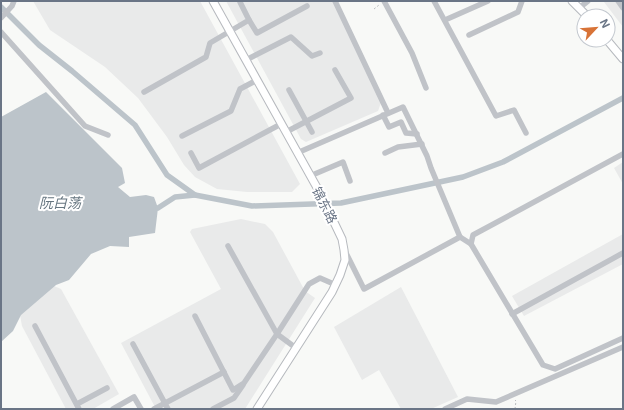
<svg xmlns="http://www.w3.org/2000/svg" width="624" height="410" font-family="Inter,'Noto Sans SC',sans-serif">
  <rect width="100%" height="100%" fill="#f8f9f7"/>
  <g fill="#e9eaea">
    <polygon points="33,1 200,1 300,184 292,192 247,192 217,189 195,177 184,165 167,137 138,98 105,67 50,30"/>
    <polygon points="226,1 334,1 382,100 378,111 306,142 301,139"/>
    <polygon points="603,1 623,1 623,27 604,2"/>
    <polygon points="623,162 623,184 614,168"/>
    <polygon points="241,219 265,224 273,232 305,291 315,298 245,409 156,409 121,343 221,289 190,232 192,229"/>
    <polygon points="623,234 623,264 524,316 512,296"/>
    <polygon points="54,286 61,289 119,394 93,409 66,409 22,326 20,315"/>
    <polygon points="401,287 458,397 431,409 401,409 379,370 362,380 334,327"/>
  </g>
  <polygon fill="#bcc4ca" points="46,92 122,168 125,183 118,187 130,197 146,195 154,197 158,208 155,233 129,237 129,247 110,246 91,254 69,280 56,285 21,315 13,331 1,342 1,117"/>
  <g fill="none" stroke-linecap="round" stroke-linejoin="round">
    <g stroke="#bcc4ca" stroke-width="5.5">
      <polyline points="1,7 39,45 72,71 135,125 167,175 195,195 252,206 341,203 463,177 503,162 623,98"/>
      <polyline points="158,208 175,197 195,195"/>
    </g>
    <defs>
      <g id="major">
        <polyline points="213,1 320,193 342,239 344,250 345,260 340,275 332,292 257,409"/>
        <polyline points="572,1 587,16"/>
        <polyline points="607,40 623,59"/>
      </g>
    </defs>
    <use href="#major" stroke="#b6b9be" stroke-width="9"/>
    <g stroke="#bbbdc0" stroke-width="1" stroke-dasharray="2 2" stroke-linecap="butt">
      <polyline points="374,9 379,5"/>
      <polyline points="515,409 516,401 515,400"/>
    </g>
    <g stroke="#c0c3c8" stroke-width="5.5">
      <polyline points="335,1 388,113"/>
      <polyline points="384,1 412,53 426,88"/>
      <polyline points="434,1 496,116 514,110 526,133"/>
      <polyline points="618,1 623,8"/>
      <polyline points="579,8 588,1"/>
      <polyline points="1,18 12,6 14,1"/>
      <polyline points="249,20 257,33 307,6"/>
      <polyline points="445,20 488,1"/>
      <polyline points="1,32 85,126 108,135"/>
      <polyline points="469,35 518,12 522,1"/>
      <polyline points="246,60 291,37 312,56 320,53"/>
      <polyline points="289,90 312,132"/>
      <polyline points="144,92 206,57 210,43 249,20 240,2"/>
      <polyline points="383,115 389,127 401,122 406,133 417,134"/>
      <polyline points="286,132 351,98 335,70"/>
      <polyline points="182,136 231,111 240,89 257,80"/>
      <polyline points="191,153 199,168 281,124"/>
      <polyline points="297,153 403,107 427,156 431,168 460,237"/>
      <polyline points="385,153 398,147 422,144"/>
      <polyline points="623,154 473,235 471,244 543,365 555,369 623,338"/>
      <polyline points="310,176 343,162 350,181"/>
      <polyline points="228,246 277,334 296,348"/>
      <polyline points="345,251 364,289 460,237 471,244"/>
      <polyline points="512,314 623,253"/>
      <polyline points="195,316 233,390 244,383 277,334 309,284 320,278 336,285"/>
      <polyline points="35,326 79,409"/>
      <polyline points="133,344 168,409"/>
      <polyline points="77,404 107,388"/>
      <polyline points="113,409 134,397 141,409"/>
      <polyline points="154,409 224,372"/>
      <polyline points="213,409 234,398 243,385"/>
      <polyline points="445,409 467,399 496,402 623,347"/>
    </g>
    <use href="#major" stroke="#fff" stroke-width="7"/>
  </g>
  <g text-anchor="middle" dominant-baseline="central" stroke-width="4" stroke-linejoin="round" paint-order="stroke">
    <g font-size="13" fill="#6a7586" stroke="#fff">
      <text transform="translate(325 205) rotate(63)">锦东路</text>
    </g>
    <g font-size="14" font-style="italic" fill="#667680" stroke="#fff">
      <text x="60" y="202">阮白荡</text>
    </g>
  </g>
  <rect width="624" height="410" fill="none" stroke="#6a7586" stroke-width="4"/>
  <g transform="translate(596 28) rotate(64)"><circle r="19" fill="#ffffff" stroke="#c3c8cf"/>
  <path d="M0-3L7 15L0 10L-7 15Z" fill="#d87337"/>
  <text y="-6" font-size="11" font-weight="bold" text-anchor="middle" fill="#6a7586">N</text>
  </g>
</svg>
